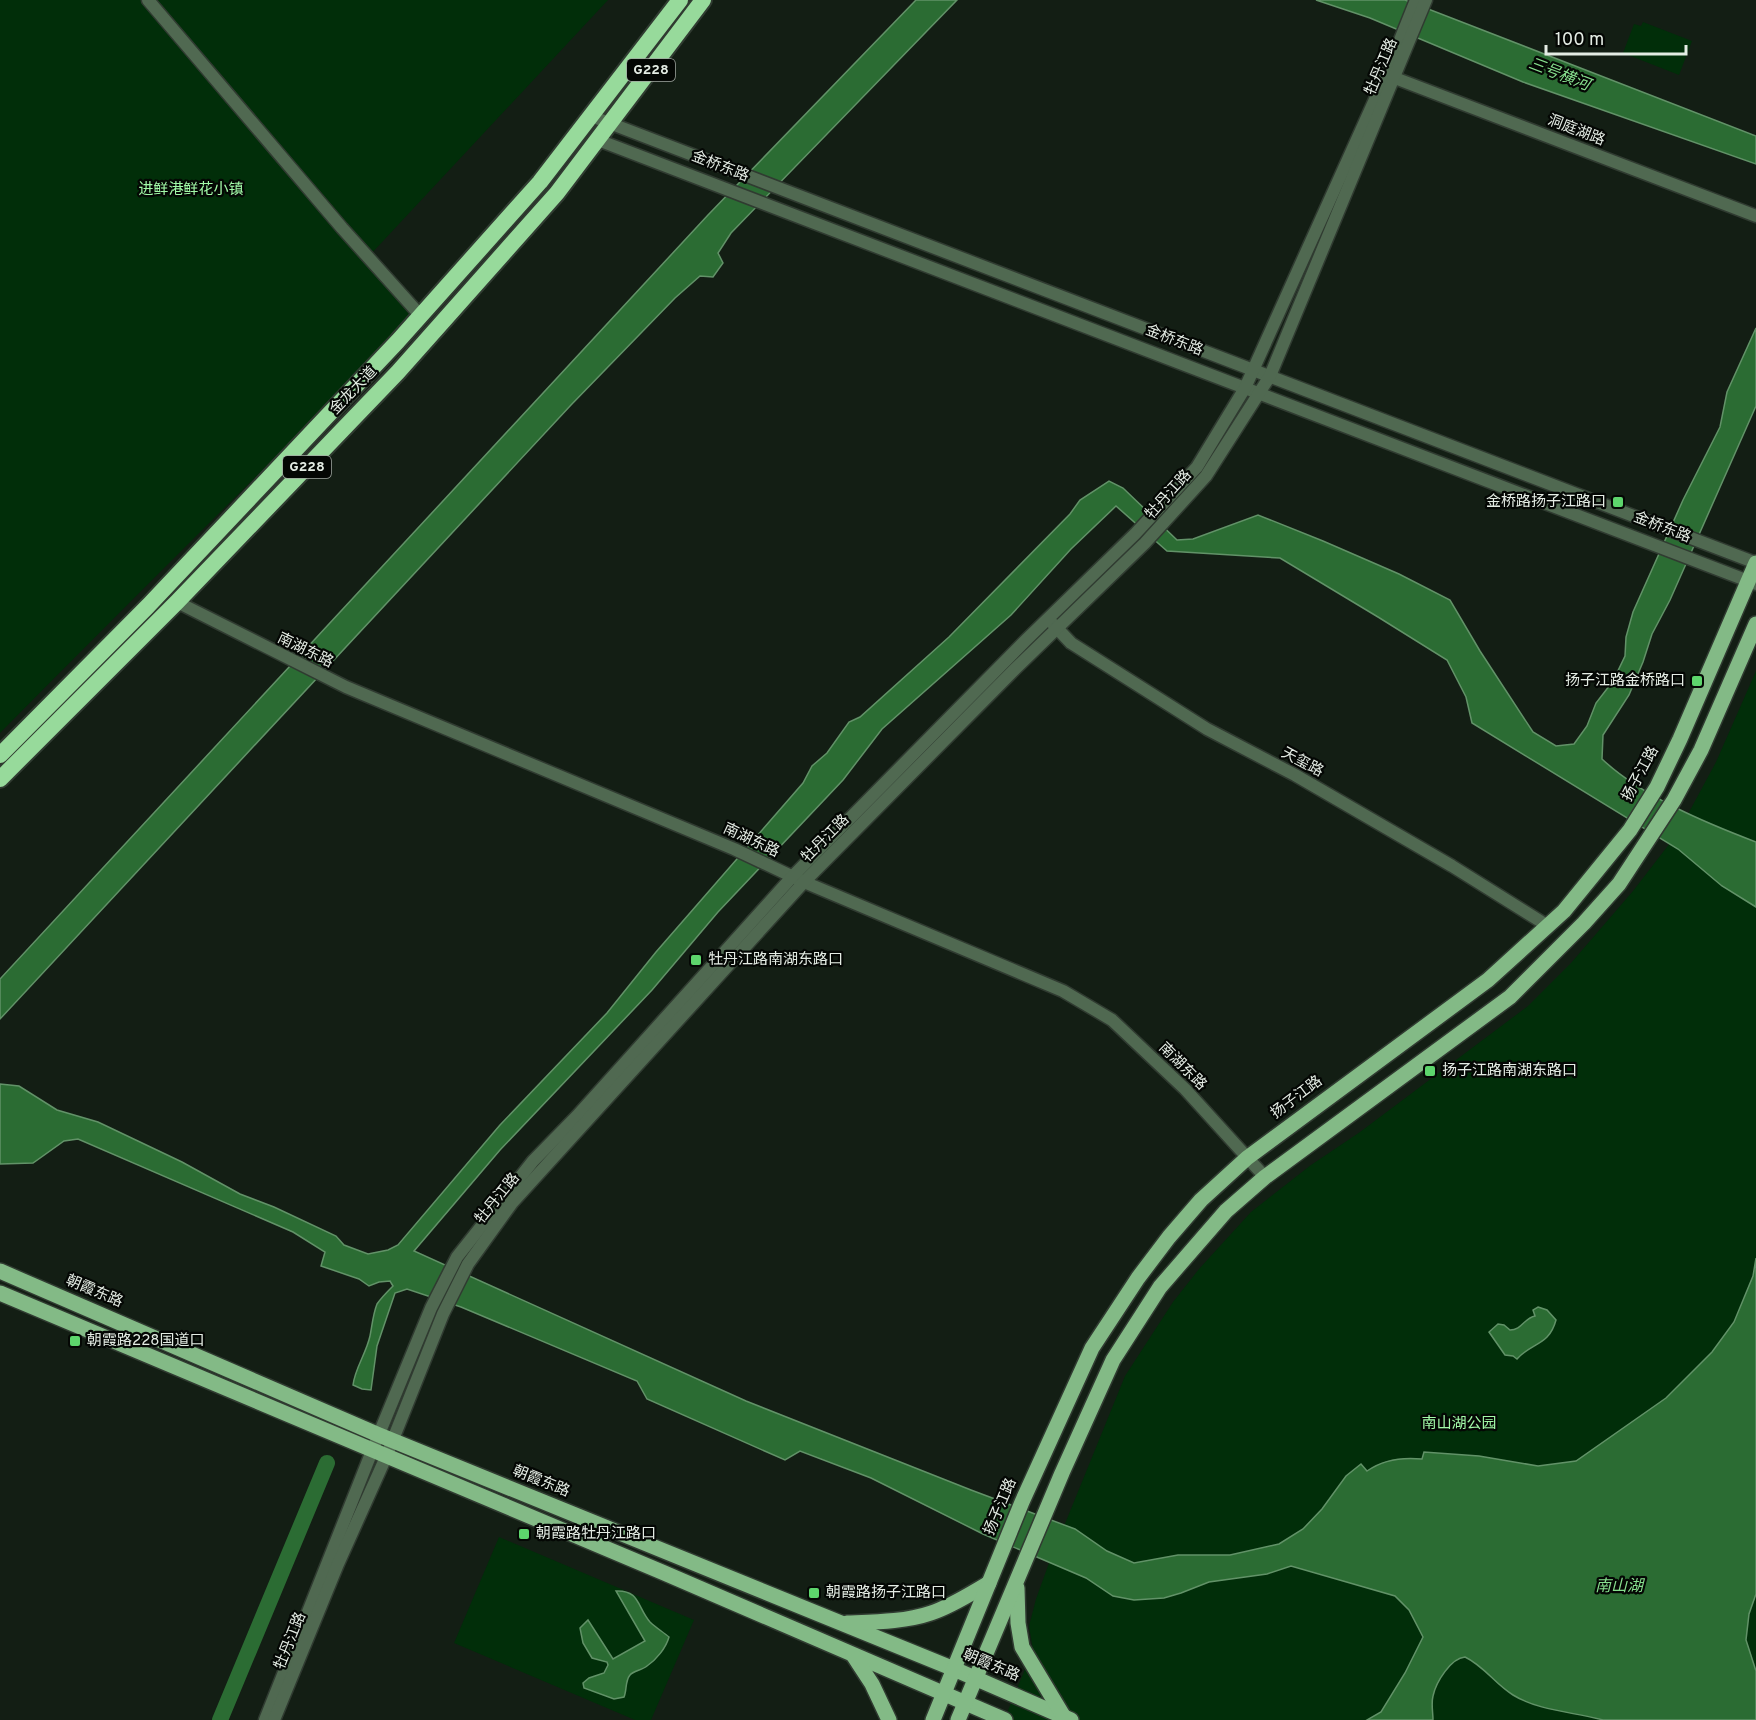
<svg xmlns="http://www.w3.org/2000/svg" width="1756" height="1720" font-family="Overpass,'Noto Sans SC',sans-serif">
  <rect width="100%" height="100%" fill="#131e14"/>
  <g fill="#012e09">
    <path d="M0 0H608L370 255 421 309C282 452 140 591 0 733Z"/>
    <polygon points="1643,22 1692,41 1679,75 1623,53 1634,24 1641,26"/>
    <polygon points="1756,671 1756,1720 1004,1720 1033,1650 1029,1626 1036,1599 1049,1563 1125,1376 1173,1302 1199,1269 1251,1212 1311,1165 1360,1132 1528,1006 1571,963 1633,891 1670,843 1688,814 1716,762"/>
    <polygon points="499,1537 694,1620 651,1720 635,1720 454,1643"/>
  </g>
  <g fill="#2b6c33" stroke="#629268" stroke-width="1.5">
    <polygon points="916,0 957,0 731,233 718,253 723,263 713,277 700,276 675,298 571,405 0,1019 0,979 708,215"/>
    <polygon points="1316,0 1405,0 1756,136 1756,164 1523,82 1370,18"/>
    <path d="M1756 328V406L1670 600 1652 634 1643 662 1629 695 1603 735 1602 759C1641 796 1706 823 1756 842V907L1722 886 1678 849 1472 723 1466 697 1447 660 1378 617 1280 558 1167 551 1116 506 1071 549 1011 615 882 729 843 780 718 912 652 990 500 1150 414 1251 746 1401 971 1490 1075 1529 1107 1551 1134 1563 1178 1555H1230L1279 1544 1303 1529 1322 1509 1346 1476 1361 1464 1367 1471C1384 1459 1402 1457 1422 1459L1424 1452 1479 1456 1538 1466 1576 1461 1666 1398 1712 1352 1734 1322 1753 1276 1756 1258V1594L1749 1614 1746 1640 1756 1671V1720H1603C1574 1712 1539 1711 1513 1695 1495 1684 1484 1666 1465 1657 1451 1658 1436 1682 1433 1696 1431 1704 1433 1712 1433 1720H1367L1381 1712 1405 1673 1423 1637 1409 1610 1395 1596 1291 1566 1267 1574 1209 1582 1181 1593 1164 1598 1134 1600 1113 1596 1086 1578 983 1534 871 1478 800 1451 785 1460 647 1399 637 1381 461 1307 407 1289 395 1293 377 1346 371 1390 362 1389 353 1385C355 1368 366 1354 370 1336 372 1326 373 1314 377 1304 381 1298 388 1291 393 1286L390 1281 379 1282 369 1286 359 1279 321 1266 325 1252 293 1232 78 1139 64 1141 33 1163 0 1164V1084L19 1086 57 1110 98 1122 182 1162 240 1194 274 1207 336 1236 344 1245 368 1254 388 1250 398 1245 500 1125 607 1013 656 952 803 783 812 766 827 753 849 722 860 717 949 637 1070 514 1080 500 1109 481 1123 488 1177 540 1193 539 1258 515 1323 541 1399 574 1450 600 1480 651 1533 732 1556 746 1574 744 1587 726 1596 703 1613 681 1625 656 1626 637 1633 612 1683 500 1720 427 1727 392Z"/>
    <path d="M1538 1307 1547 1310 1556 1320C1549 1346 1532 1342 1517 1359L1513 1356 1505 1355 1489 1332 1498 1324 1504 1325 1510 1330C1522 1330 1524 1318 1535 1316L1533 1310Z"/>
    <path d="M616 1591C640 1590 637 1607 650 1622 655 1627 663 1632 669 1637 666 1648 656 1660 647 1666 642 1670 633 1671 630 1675 625 1681 627 1690 624 1697L614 1699 584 1688 583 1683 589 1678 604 1673 608 1665 607 1662 592 1658 583 1643 580 1628 588 1620 613 1659 645 1641Z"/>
  </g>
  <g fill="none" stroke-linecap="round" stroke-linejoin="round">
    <polyline stroke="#2b6c33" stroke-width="16" points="220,1720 327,1463"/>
    <defs>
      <g id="minor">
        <polyline points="148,0 342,228 420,315"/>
        <polyline points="1387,75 1756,216"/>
        <polyline points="591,116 1756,563"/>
        <polyline points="598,140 1756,584"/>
        <polyline points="177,602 346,687 734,849 804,882 1063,991 1112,1020 1185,1089 1265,1177"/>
        <polyline points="1053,624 1071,643 1207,729 1295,775 1452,866 1548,926"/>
        <polyline points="265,1720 372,1451 431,1308 457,1257 533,1161 577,1116 792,877 1026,640 1135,534 1197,467 1245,388 1386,75 1416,0"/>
        <polyline points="274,1720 338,1564 386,1457 443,1314 468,1264 512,1203 804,882 1015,669 1145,543 1206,476 1270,376 1426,0"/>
      </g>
      <g id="major">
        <polyline points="0,1271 379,1435 954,1669 1071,1720"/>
        <polyline points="0,1293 662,1572 1005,1720"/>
        <polyline points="1017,1588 1018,1623 1022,1647 1064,1717"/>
        <path d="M847 1623C874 1622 905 1622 931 1613 952 1606 970 1594 989 1583"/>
        <polyline points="853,1655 872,1684 889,1720"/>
        <polyline points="933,1720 1022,1502 1092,1348 1138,1278 1169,1237 1201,1200 1247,1158 1488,980 1564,911 1630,830 1657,787 1680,739 1756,563"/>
        <polyline points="958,1720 1062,1473 1113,1360 1160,1287 1226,1211 1265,1177 1510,997 1584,923 1619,884 1674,800 1701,750 1756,624"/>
      </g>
      <g id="highway">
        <polyline points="0,755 148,606 398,341 540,182 680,0"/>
        <polyline points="0,779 177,602 398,372 557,193 703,0"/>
      </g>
    </defs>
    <use href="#minor" stroke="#303b31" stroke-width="15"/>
    <use href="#major" stroke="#303b31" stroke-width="18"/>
    <use href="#highway" stroke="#303b31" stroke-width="20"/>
    <use href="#minor" stroke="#506951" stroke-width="12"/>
    <use href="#major" stroke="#83ba86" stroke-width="15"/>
    <use href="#highway" stroke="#97da9b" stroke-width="16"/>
  </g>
  <g fill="#5dd56c" stroke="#040704" stroke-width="2">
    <rect x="1612" y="496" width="12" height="12" rx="3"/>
    <rect x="1691" y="675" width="12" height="12" rx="3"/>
    <rect x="690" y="954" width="12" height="12" rx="3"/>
    <rect x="1424" y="1065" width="12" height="12" rx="3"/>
    <rect x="69" y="1335" width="12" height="12" rx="3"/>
    <rect x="518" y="1528" width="12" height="12" rx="3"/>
    <rect x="808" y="1587" width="12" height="12" rx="3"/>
  </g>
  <g text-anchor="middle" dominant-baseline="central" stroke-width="4.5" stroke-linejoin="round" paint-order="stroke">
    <g fill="#040704" stroke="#a1a7a1" stroke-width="1.5">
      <rect x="627" y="59" width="48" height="22" rx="4.5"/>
      <rect x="283" y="456" width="48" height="22" rx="4.5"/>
    </g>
    <g font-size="14" font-weight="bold" fill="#e4ece4">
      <text x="651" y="70">G228</text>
      <text x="307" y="467">G228</text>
    </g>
    <g font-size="15" fill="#e4ece4" stroke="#040704">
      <text transform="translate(1382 67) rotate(-67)">牡丹江路</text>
      <text transform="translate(1576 131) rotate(21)">洞庭湖路</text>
      <text transform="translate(720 167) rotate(21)">金桥东路</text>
      <text transform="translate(1174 341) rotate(21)">金桥东路</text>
      <text transform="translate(354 391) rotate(-46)">金龙大道</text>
      <text transform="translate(1169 495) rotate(-48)">牡丹江路</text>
      <text transform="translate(1662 528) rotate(21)">金桥东路</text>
      <text transform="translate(305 651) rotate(26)">南湖东路</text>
      <text transform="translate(1302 763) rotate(28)">天玺路</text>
      <text transform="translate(1641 774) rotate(-62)">扬子江路</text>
      <text transform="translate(826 839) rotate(-45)">牡丹江路</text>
      <text transform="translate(751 841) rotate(25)">南湖东路</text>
      <text transform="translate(1182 1067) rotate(45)">南湖东路</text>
      <text transform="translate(1297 1098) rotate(-37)">扬子江路</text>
      <text transform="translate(498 1199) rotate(-51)">牡丹江路</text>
      <text transform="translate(94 1292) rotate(23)">朝霞东路</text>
      <text transform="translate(541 1482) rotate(22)">朝霞东路</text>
      <text transform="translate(1001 1507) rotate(-67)">扬子江路</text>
      <text transform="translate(291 1641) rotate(-68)">牡丹江路</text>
      <text transform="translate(991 1666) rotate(23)">朝霞东路</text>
    </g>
    <g font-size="15" fill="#a2faa8" stroke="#040704">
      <text x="191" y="190">进鲜港鲜花小镇</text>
      <text x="1459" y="1424">南山湖公园</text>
    </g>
    <g font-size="15" fill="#e4ece4" stroke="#040704" text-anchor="start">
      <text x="1606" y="502" text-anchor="end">金桥路扬子江路口</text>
      <text x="1685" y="681" text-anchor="end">扬子江路金桥路口</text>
      <text x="708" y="960">牡丹江路南湖东路口</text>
      <text x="1442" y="1071">扬子江路南湖东路口</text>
      <text x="87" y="1341">朝霞路228国道口</text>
      <text x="536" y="1534">朝霞路牡丹江路口</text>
      <text x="826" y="1593">朝霞路扬子江路口</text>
    </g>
    <g font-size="16" font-style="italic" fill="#87df8e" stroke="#040704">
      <text transform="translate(1559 75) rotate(21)">三号横河</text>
      <text x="1619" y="1587">南山湖</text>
    </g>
  </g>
  <path d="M1546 45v9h140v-9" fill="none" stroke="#e4ece4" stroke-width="3"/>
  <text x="1555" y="45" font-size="18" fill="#e4ece4" stroke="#040704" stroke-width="4.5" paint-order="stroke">100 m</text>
</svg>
